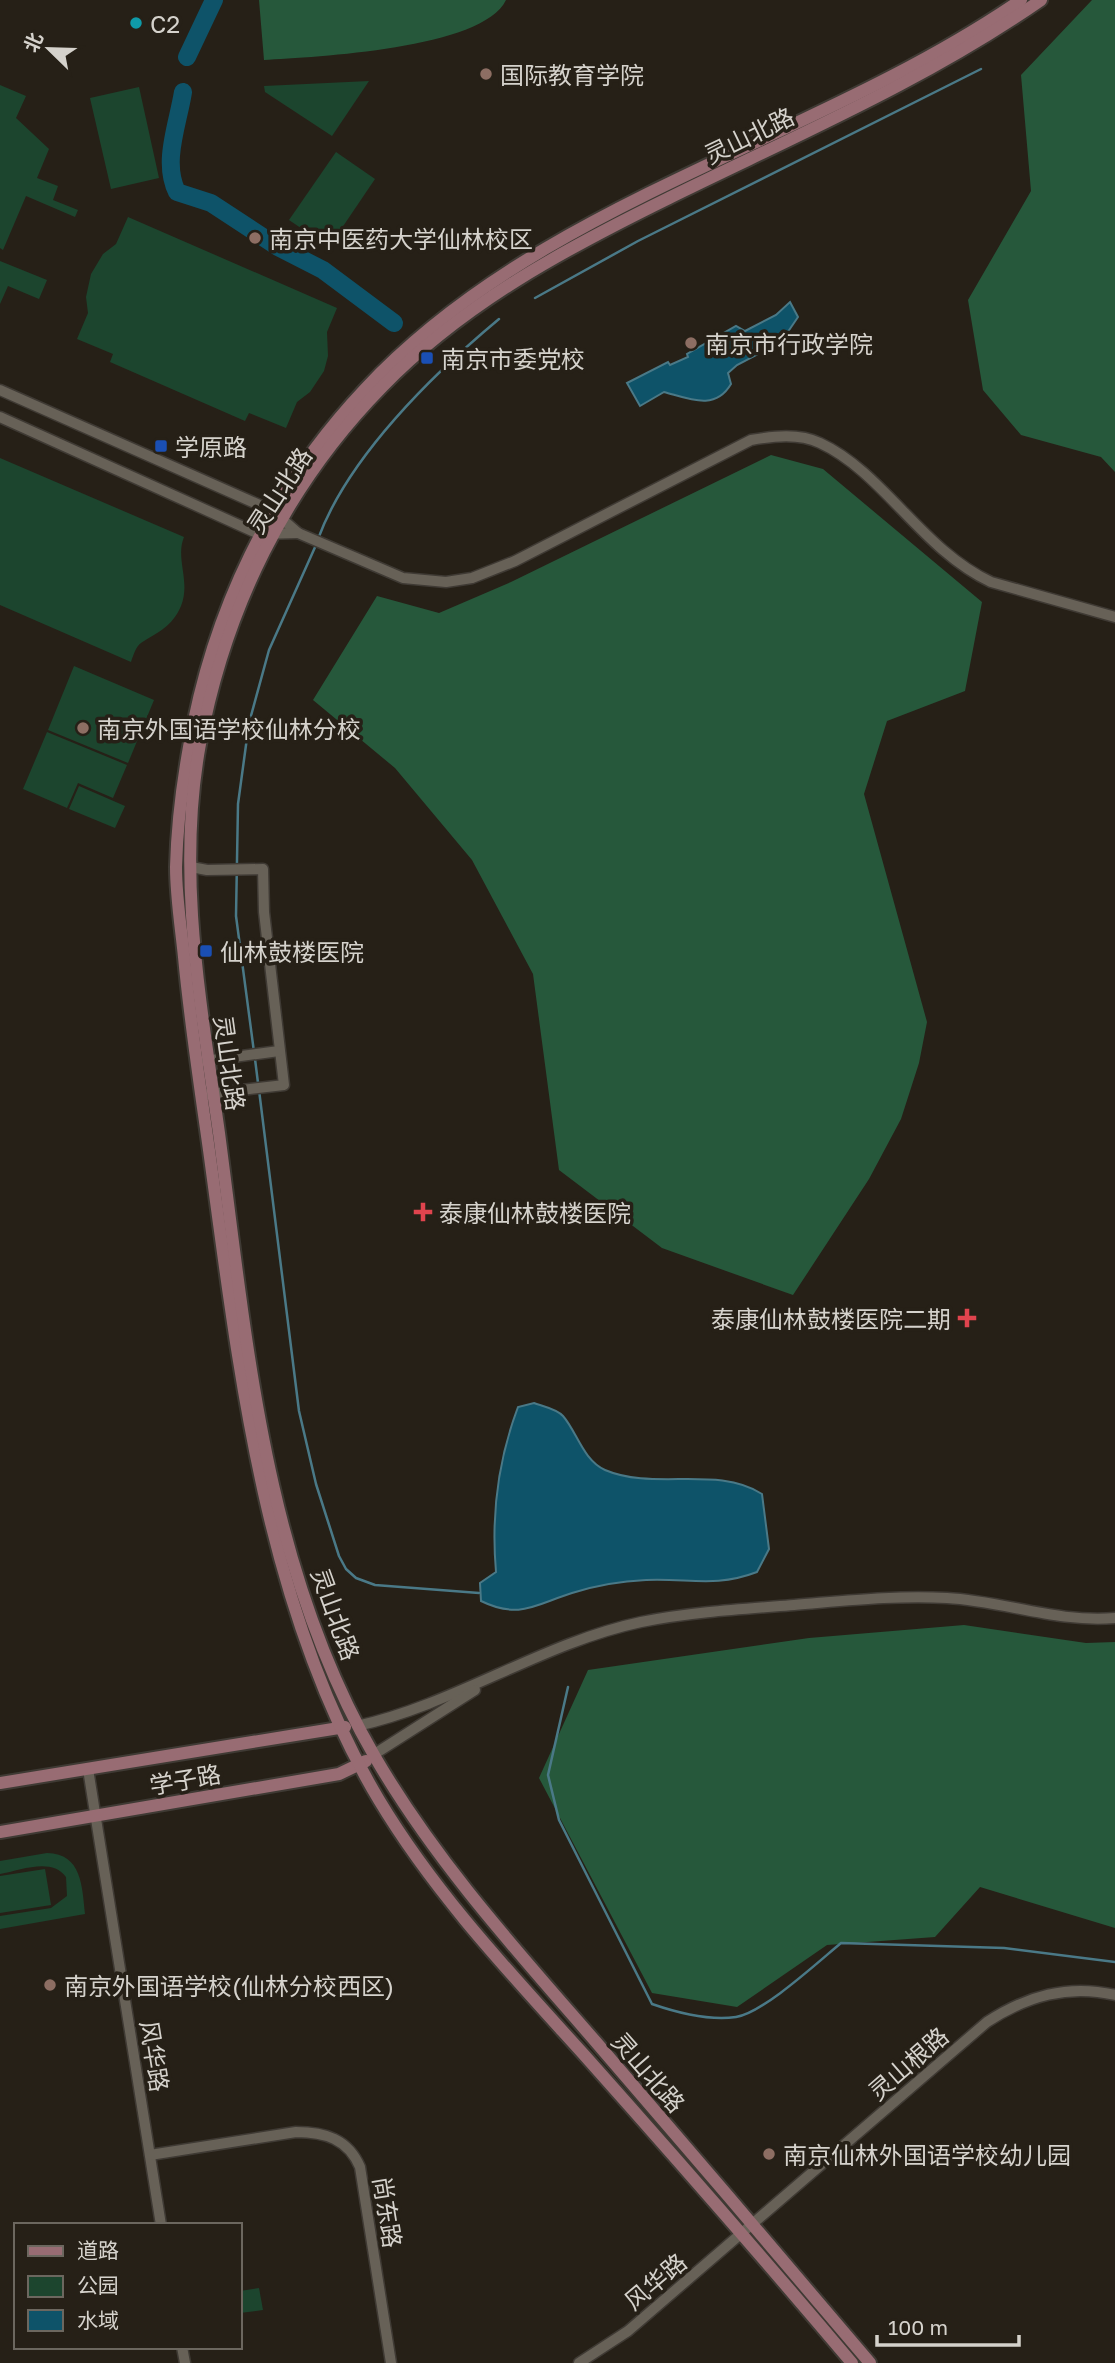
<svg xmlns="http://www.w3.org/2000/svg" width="1115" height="2363" font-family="'Golos Text','Noto Sans SC',sans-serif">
  <rect width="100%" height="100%" fill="#262017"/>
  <g fill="#1c452e">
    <polygon points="369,81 332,136 265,92 264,86"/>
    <polygon points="0,85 26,96 16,118 49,149 37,178 58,186 53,200 78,210 75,217 26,196 3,250 0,248"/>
    <polygon points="139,87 159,178 111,189 90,98"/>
    <polygon points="336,152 375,179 329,247 289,220"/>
    <polygon points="128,217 337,308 327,332 328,356 324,371 310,392 297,402 286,428 249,413 245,421 110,362 113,354 77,339 88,313 86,297 91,274 103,254 116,244"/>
    <polygon points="0,261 47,280 39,299 8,286 0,304"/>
    <path d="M0 458 184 537C175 559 191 581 181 606 172 627 158 632 141 643 136 646 133 656 131 662L0 605Z"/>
    <polygon points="74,666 154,700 128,763 48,730"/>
    <polygon points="47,732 127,765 113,798 78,783 67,808 23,789"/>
    <polygon points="79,786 125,806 115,828 69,809"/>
    <path d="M47 1853C82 1854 82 1886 85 1914L0 1929V1916L51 1908 67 1896 66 1877C52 1857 21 1870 0 1874V1861Z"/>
    <polygon points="45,1869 51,1905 0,1913 0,1876"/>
    <polygon points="259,2288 263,2310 240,2313 240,2291"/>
  </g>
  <g fill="#26583b">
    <path d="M259 0H506C483 49 315 57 264 60Z"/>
    <polygon points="1092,0 1115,0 1115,472 1101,457 1021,435 983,390 968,300 1031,191 1021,75"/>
    <polygon points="771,455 823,469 982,602 965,691 887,721 864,794 927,1022 919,1063 901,1119 869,1179 793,1295 662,1248 559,1170 533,974 472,860 395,768 313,700 377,596 439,613 511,582"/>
    <polygon points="964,1625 1086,1643 1115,1642 1115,1928 980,1887 935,1937 827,1945 737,2007 652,1993 539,1778 588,1670 809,1638"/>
  </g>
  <g fill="#0e5369" stroke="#4a7987" stroke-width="2">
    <path d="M790 302 798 317 781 342 737 365 728 373 731 384C715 411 690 399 664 392L640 406 627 383 668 362 670 365 688 357 687 354 736 326 745 331 776 315Z"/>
    <path d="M534 1403C542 1406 557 1409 563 1416 577 1432 583 1460 605 1470 654 1491 717 1465 762 1494L769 1549 757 1572C715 1588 689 1578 646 1580 623 1581 594 1586 572 1593 536 1604 520 1620 481 1601L480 1583 496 1572C491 1515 498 1460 518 1407Z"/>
  </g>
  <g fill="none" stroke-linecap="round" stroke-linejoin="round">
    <g stroke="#4a7987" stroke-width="2.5">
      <polyline points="535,298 638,241 981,69"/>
      <path d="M318 539C348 457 433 374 499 319"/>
      <polyline points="254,1052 236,916 238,804 249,723 269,650 316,545"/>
      <polyline points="255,1059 258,1083"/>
      <polyline points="259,1090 299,1411 316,1484 339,1556 346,1569 356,1578 375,1585 479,1593"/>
      <path d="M568 1687 548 1775 559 1820 652 2004C678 2013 708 2021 736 2017 763 2013 818 1962 841 1943L1004 1948 1115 1962"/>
    </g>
    <g stroke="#0e5369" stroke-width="18">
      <polyline points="187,57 214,0"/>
      <path d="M183 92C178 124 162 162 177 192L211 203 278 247 323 270 394 323"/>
    </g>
    <defs>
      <g id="minor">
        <path d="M0 390 273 511 298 533 403 578 446 582 472 578 515 561 751 440C774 436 799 433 820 443 883 472 922 550 991 582L1115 617"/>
        <polyline points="0,417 259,534 298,533"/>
        <polyline points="191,867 207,870 263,869 264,912 284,1085 208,1094"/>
        <polyline points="204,1061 279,1051"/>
        <path d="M357 1726C456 1704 542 1643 641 1622 691 1612 743 1609 794 1605 844 1601 896 1595 947 1598 1004 1601 1057 1623 1115 1618"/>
        <polyline points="373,1755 475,1690"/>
        <polyline points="88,1769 161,2225"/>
        <path d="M150 2155 296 2132C325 2132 348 2139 360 2167L391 2363"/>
        <polyline points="182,2347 185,2363"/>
        <path d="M579 2363 628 2331 987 2022C1027 1996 1068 1984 1115 1995"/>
      </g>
      <g id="major">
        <polyline points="0,1783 345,1727"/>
        <polyline points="0,1832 339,1774 366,1761"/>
        <path d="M852 2363C765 2260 676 2158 586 2057 512 1975 436 1895 379 1800 264 1608 239 1368 209 1150 200 1086 190 1021 184 957 181 927 176 897 176 867 177 827 182 786 189 747 212 612 271 489 365 389 540 201 813 143 1021 0"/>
        <path d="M870 2363C779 2255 688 2149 596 2042 517 1951 436 1862 375 1757 265 1568 247 1345 219 1133 201 1005 176 873 200 744 225 609 285 486 382 387 464 303 565 249 669 198 795 136 926 80 1041 0"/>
      </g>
    </defs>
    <use href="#minor" stroke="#3f3a34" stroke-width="13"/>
    <use href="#major" stroke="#3f3a34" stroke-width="16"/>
    <use href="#minor" stroke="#676157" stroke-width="10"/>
    <use href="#major" stroke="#986c73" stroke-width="12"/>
  </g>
  <circle fill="#0f9aa8" stroke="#262017" stroke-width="2.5" cx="136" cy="23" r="7"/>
  <g fill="#8d6e63" stroke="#262017" stroke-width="2.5">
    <circle cx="486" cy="74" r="7"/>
    <circle cx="255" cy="238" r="7"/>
    <circle cx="691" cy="343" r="7"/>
    <circle cx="83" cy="728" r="7"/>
    <circle cx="50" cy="1985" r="7"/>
    <circle cx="769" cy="2154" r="7"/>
  </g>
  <g fill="#1a4fb4" stroke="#262017" stroke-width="2.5">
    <rect x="420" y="351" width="14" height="14" rx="3.5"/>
    <rect x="154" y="439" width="14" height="14" rx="3.5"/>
    <rect x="199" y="944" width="14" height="14" rx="3.5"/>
  </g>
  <g fill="#e0444e" stroke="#262017" stroke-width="2.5">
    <path d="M419.5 1201.5h7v7h7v7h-7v7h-7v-7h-7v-7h7z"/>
    <path d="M963.5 1307.5h7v7h7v7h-7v7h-7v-7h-7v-7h7z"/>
  </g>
  <g text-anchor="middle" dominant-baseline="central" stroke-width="7" stroke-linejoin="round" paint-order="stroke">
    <g font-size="24" fill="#d5d2cc" stroke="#262017" text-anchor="start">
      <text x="150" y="23">C2</text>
      <text x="500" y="74">国际教育学院</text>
      <text x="269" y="238">南京中医药大学仙林校区</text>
      <text x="705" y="343">南京市行政学院</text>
      <text x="441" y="358">南京市委党校</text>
      <text x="175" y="446">学原路</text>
      <text x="97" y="728">南京外国语学校仙林分校</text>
      <text x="220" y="951">仙林鼓楼医院</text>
      <text x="439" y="1212">泰康仙林鼓楼医院</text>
      <text x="951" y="1318" text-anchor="end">泰康仙林鼓楼医院二期</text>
      <text x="64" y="1985">南京外国语学校(仙林分校西区)</text>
      <text x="783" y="2154">南京仙林外国语学校幼儿园</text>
    </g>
    <g font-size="24" fill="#d5d2cc" stroke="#262017">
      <text transform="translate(749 135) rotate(-26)">灵山北路</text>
      <text transform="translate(279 490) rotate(-57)">灵山北路</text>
      <text transform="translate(230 1063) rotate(82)">灵山北路</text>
      <text transform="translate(336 1614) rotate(70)">灵山北路</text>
      <text transform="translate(185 1779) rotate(-10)">学子路</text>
      <text transform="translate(155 2056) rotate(81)">风华路</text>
      <text transform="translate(908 2063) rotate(-41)">灵山根路</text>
      <text transform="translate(649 2072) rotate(49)">灵山北路</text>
      <text transform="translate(388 2212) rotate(81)">尚东路</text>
      <text transform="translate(655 2281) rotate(-40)">风华路</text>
    </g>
  </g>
  <rect x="14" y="2223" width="228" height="126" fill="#262017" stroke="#6c675f" stroke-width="2"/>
  <rect x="28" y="2246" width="35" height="10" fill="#986c73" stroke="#6c675f" stroke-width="2"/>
  <text x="77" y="2258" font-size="21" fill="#d5d2cc">道路</text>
  <rect x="28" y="2276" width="35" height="21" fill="#1c452e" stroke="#6c675f" stroke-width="2"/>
  <text x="77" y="2293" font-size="21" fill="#d5d2cc">公园</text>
  <rect x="28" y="2310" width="35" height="21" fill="#0e5369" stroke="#6c675f" stroke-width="2"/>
  <text x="77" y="2328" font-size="21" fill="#d5d2cc">水域</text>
  <g transform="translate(49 49) rotate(293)" stroke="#262017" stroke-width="5" paint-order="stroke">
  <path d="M0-5L12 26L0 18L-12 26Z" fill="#d5d2cc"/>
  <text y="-10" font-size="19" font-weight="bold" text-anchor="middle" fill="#d5d2cc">北</text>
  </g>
  <path d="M877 2335v10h142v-10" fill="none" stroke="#d5d2cc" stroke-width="3.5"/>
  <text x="888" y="2335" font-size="21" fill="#d5d2cc" stroke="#262017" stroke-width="5" paint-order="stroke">100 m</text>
</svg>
